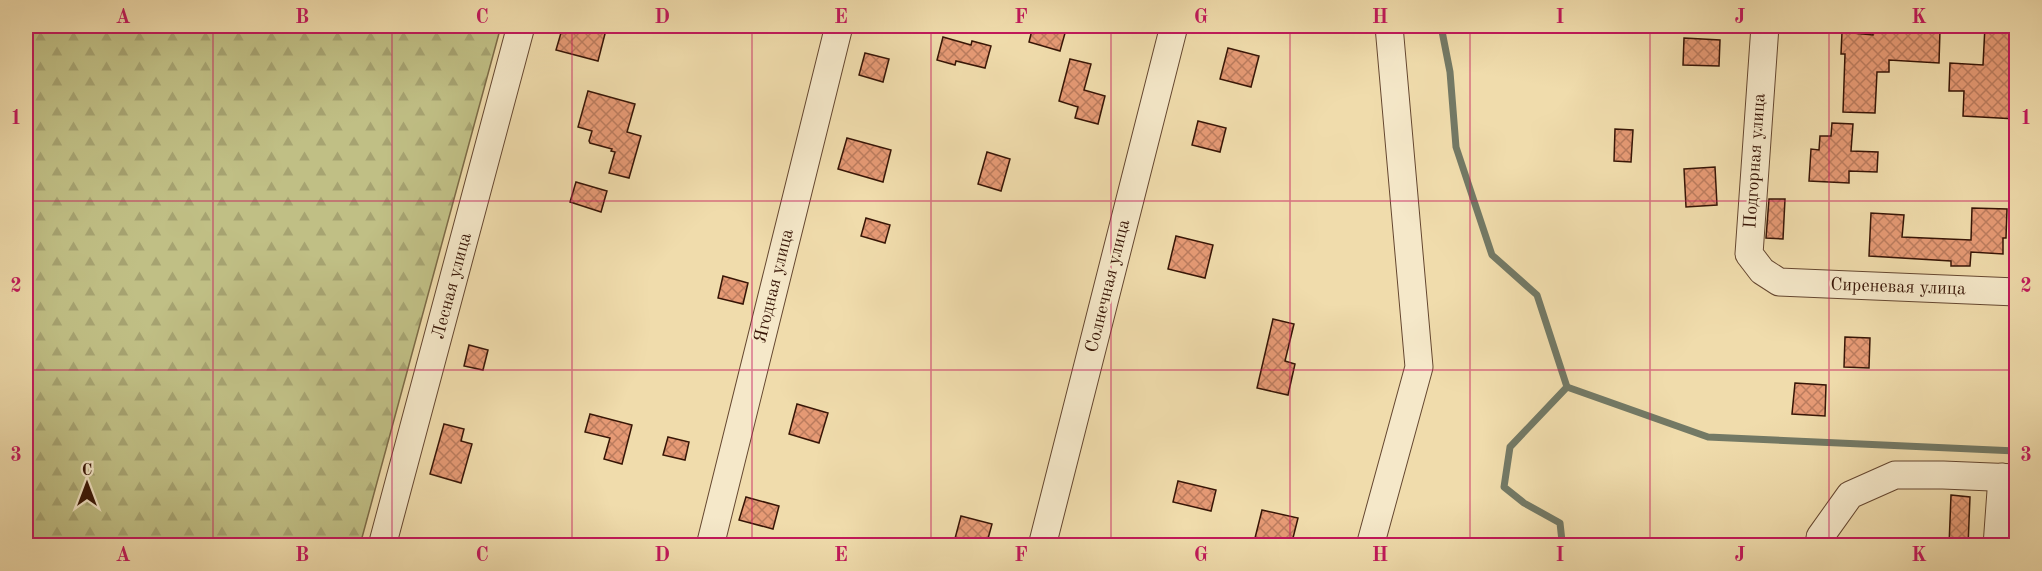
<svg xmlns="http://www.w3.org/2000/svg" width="2042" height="571" font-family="'Old Standard TT',serif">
  <defs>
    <pattern id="forest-firs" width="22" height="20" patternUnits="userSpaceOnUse" patternTransform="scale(1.5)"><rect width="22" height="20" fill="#c0bf85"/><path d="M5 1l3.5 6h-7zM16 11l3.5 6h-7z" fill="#a6a371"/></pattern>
    <pattern id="building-cross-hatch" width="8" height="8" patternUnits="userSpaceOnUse" patternTransform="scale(1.5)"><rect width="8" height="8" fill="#e69a75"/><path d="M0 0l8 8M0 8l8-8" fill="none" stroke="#bb7c5e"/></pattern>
  </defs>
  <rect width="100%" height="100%" fill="#f0dcac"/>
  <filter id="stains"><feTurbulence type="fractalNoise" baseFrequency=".00333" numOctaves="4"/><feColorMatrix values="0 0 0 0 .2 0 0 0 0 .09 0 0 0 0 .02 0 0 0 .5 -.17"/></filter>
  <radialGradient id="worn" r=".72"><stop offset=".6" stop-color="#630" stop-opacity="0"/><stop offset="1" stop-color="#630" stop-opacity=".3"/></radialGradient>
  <polygon fill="url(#forest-firs)" stroke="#7c6a46" stroke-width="1.5" points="26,26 501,26 360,545 26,545"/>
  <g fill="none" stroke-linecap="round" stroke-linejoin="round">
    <g stroke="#737965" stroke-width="7">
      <polyline points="1441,26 1450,72 1456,147 1492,255 1537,295 1567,387 1510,447 1504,487 1524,503 1560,523 1562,541 1555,546"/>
      <polyline points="1567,387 1708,437 2016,451"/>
    </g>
  </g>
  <g fill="url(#building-cross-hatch)" stroke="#371506" stroke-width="1.5">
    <polygon points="563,26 607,26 598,61 556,50"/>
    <polygon points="1033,26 1067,26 1060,51 1029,42"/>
    <polygon points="1874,26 1940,30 1939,63 1889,60 1889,72 1877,72 1875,113 1843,112 1845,54 1841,54 1842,32 1873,35"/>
    <polygon points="1985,26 2016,26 2016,119 1963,116 1964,91 1949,91 1950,63 1983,65"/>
    <polygon points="943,37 971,45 972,41 991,46 985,68 956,61 955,65 937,60"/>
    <polygon points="1684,38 1720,40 1719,66 1683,65"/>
    <polygon points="1228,48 1259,56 1251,87 1220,79"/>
    <polygon points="865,53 889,59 883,82 859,75"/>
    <polygon points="1070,59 1091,64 1084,90 1105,96 1098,124 1075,118 1078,107 1059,101"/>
    <polygon points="588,91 635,104 627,132 641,136 629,178 609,173 615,152 611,151 612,149 590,143 589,141 592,131 578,127"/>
    <polygon points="1198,121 1226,128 1220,152 1192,145"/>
    <polygon points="1832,123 1853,124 1851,151 1878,152 1877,172 1849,171 1849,183 1809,181 1811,149 1819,150 1820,136 1831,136"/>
    <polygon points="1615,129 1633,130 1631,162 1614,161"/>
    <polygon points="847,138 891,150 883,182 838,169"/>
    <polygon points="987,152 1010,159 1001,191 978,184"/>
    <polygon points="1715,167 1717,205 1686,207 1684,169"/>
    <polygon points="576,182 607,191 601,212 570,202"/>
    <polygon points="1769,199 1785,199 1783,239 1766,238"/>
    <polygon points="1972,208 2007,209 2006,238 2003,238 2003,254 1971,252 1970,266 1951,266 1951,261 1869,256 1871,213 1904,215 1902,237 1971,240"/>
    <polygon points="866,218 890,225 885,243 861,236"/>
    <polygon points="1176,236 1213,245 1205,278 1168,269"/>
    <polygon points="723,276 748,283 743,304 718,298"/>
    <polygon points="1273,319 1294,324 1285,361 1295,364 1288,395 1257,388"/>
    <polygon points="1845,337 1870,338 1869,368 1844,367"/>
    <polygon points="469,345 488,350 483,370 464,366"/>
    <polygon points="1795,383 1826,385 1825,416 1792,414"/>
    <polygon points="797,404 828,413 819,443 789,434"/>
    <polygon points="590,414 632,425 622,464 604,459 610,438 585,432"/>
    <polygon points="444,424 464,429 461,441 472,444 461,483 430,474"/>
    <polygon points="668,437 689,442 685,460 663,455"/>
    <polygon points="1178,481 1216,490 1211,511 1173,502"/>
    <polygon points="1951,495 1970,497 1968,546 1949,546"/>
    <polygon points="746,497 779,506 773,529 739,520"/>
    <polygon points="1262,510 1298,518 1291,546 1253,546"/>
    <polygon points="961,516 992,524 986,546 953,546"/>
  </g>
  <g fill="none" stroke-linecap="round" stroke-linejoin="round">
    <defs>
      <g id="minor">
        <polyline points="1765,26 1749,254 1762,271 1779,282 2016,292"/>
        <polyline points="382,546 521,26"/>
        <polyline points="710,546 839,26"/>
        <polyline points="1042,546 1174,26"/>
        <polyline points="1370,546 1419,367 1389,26"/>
        <polyline points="1820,546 1820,537 1850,495 1895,475 1943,475 2016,478"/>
        <polyline points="1997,546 2002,477"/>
      </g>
    </defs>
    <use href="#minor" stroke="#654730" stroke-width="29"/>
    <use href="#minor" stroke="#f5e8c9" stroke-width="27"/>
  </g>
  <path fill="none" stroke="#c2185b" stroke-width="1.5" stroke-opacity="0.55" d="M213 26V546M392 26V546M572 26V546M752 26V546M931 26V546M1111 26V546M1290 26V546M1470 26V546M1650 26V546M1829 26V546M26 201H2016M26 370H2016"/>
  <g text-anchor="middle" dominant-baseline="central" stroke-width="4.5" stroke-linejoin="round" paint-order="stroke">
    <g font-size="18" fill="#371506" stroke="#f5e8c9">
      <text transform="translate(1755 161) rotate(-86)">Подгорная улица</text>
      <text transform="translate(452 286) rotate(-75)">Лесная улица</text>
      <text transform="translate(774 286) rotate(-76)">Ягодная улица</text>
      <text transform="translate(1108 286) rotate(-76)">Солнечная улица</text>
      <text transform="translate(1898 287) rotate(2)">Сиреневая улица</text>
    </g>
  </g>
  <rect width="2042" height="571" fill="none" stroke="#f0dcac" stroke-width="66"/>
  <g transform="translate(87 484)" stroke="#f5e8c9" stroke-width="4.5" paint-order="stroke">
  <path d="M0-4.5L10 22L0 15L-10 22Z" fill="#371506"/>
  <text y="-9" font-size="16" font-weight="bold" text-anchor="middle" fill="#371506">С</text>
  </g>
  <rect x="33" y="33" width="1976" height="505" fill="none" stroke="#c2185b" stroke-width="2"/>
  <g font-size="20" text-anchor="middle" font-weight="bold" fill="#c2185b">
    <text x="123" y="23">A</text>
    <text x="302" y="23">B</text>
    <text x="482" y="23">C</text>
    <text x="662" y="23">D</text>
    <text x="841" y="23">E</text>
    <text x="1021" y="23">F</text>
    <text x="1201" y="23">G</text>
    <text x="1380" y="23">H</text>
    <text x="1560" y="23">I</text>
    <text x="1740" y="23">J</text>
    <text x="1919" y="23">K</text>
    <text x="16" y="124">1</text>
    <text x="2026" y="124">1</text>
    <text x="16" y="292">2</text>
    <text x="2026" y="292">2</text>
    <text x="16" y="461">3</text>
    <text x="2026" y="461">3</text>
    <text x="123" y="561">A</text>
    <text x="302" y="561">B</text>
    <text x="482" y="561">C</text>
    <text x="662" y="561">D</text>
    <text x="841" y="561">E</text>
    <text x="1021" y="561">F</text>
    <text x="1201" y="561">G</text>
    <text x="1380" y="561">H</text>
    <text x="1560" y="561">I</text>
    <text x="1740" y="561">J</text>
    <text x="1919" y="561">K</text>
  </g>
  <rect width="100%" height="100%" filter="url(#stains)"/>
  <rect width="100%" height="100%" fill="url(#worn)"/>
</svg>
